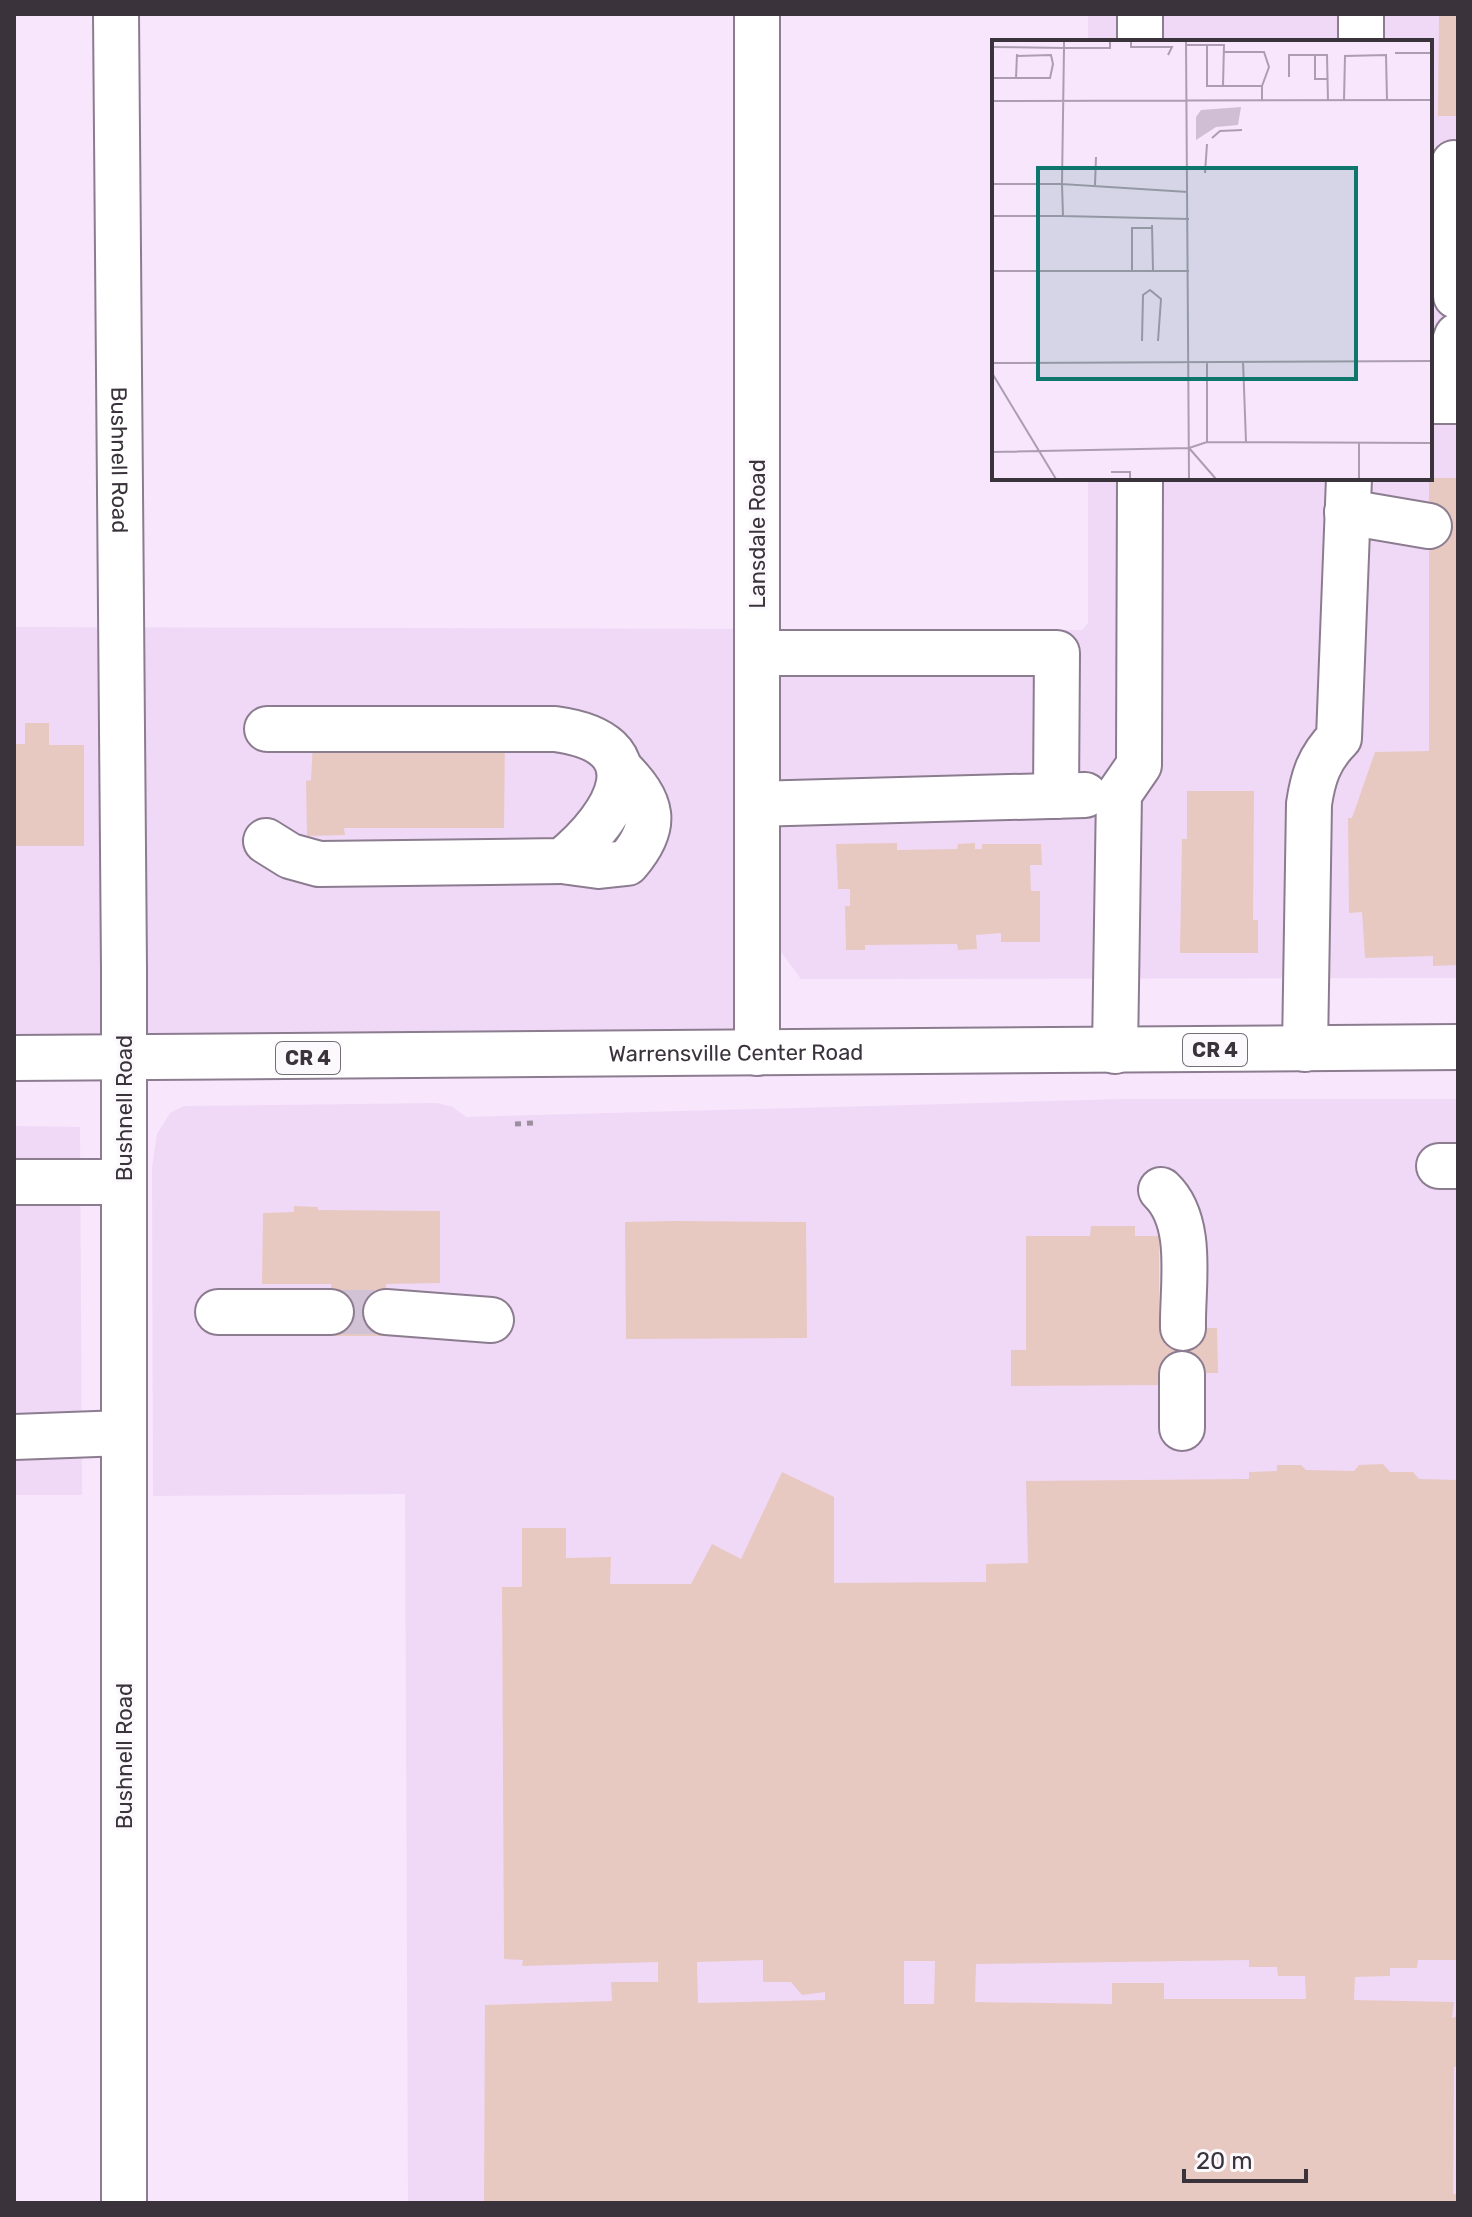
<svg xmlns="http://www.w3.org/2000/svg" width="1472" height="2217" font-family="Rubik,sans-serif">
  <rect width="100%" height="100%" fill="#f8e6fd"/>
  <g fill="#f0d9f6">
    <polygon points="1088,14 1458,14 1458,978 801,979 778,948 780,631 1082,630 1088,623 1088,478 1430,478 1430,42 1088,42"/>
    <polygon points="14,627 757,629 757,1053 14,1056"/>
    <polygon points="1124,1099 1458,1099 1458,2203 408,2203 405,1494 153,1496 152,1167 157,1134 170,1113 184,1106 437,1103 453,1107 466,1117"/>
    <polygon points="14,1126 80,1127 82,1495 14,1495"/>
  </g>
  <g fill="#e7c9c1" fill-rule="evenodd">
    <polygon points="1439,14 1458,14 1458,116 1438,116"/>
    <polygon points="1429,478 1458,478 1458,965 1433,966 1433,956 1365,958 1362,912 1349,913 1348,818 1352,818 1375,752 1429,751"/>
    <polygon points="25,723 49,723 49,745 84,745 84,846 14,846 14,744 25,744"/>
    <polygon points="505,736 504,828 344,828 345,835 307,836 306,781 311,780 313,743"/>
    <polygon points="1187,791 1254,791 1253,920 1258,920 1258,953 1180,953 1182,839 1187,839"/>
    <polygon points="897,843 897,850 957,849 958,844 975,843 975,849 982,849 982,844 1041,844 1042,865 1030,865 1031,891 1040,891 1040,942 1001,942 1001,933 976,935 977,949 958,950 957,944 865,945 865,950 846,950 845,906 850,906 850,889 838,889 836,844"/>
    <polygon points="294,1206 318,1207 318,1210 440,1211 440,1283 386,1284 386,1336 331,1336 331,1284 262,1284 263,1213 294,1212"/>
    <polygon points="675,1221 806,1222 807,1338 626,1339 625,1222"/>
    <polygon points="1091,1226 1135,1226 1135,1236 1159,1236 1159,1328 1217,1328 1218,1373 1159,1373 1159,1385 1011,1386 1011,1350 1026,1350 1026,1236 1090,1236"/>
    <path d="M1383 1464 1390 1472H1413L1419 1479 1458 1480V1960H1418L1417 1968H1390V1976L1355 1977 1354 2000 1454 2002 1452 2018 1458 2016V2066L1454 2067 1453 2194H1458V2203H484L485 2005 612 2001 611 1982H658V1962L522 1966 523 1960 504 1959 502 1587H522V1528H566V1558L611 1557 610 1584H691L712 1544 741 1559 782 1472 834 1497V1583L986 1582V1564L1028 1563 1026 1481 1249 1479V1472L1277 1471V1465H1301L1306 1470 1354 1471 1359 1465ZM763 1960V1982H791L802 1995 825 1992V2000L698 2003 697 1962ZM1249 1960V1967H1277L1278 1976H1305L1306 1999H1164V1983H1112V2004L975 2002 976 1964ZM904 1961H935L934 2004H904Z"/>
  </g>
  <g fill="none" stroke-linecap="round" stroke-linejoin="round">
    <polyline stroke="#d2c2d6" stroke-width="44" stroke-dasharray="44 22" stroke-linecap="butt" points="331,1312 386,1312"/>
    <defs>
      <g id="minor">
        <path id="s1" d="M116 14 124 968V2203"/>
        <polyline points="1140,14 1140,42"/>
        <polyline points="1361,14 1361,42"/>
        <polyline points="1454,163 1456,296"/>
        <polyline points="1430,368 1448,361 1457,336"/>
        <polyline points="1430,401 1458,401"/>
        <polyline points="1347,512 1429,526"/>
        <polyline points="757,653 1057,653 1056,796"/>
        <polyline points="757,804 1085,795"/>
        <path d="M266 841 290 856 319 864 562 861C619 815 659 743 555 729H267"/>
        <path d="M562 861 599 866 627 863C660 825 653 802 619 768"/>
        <path d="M1305 1049 1309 804C1313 777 1319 758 1339 738L1349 478"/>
        <polyline points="1115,1051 1119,794 1139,765 1140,478"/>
        <polyline points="757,1053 757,14"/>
        <polyline points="1439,1166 1458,1166"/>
        <polyline points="14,1182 124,1182"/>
        <path d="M1161 1190C1195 1222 1182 1286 1183 1328"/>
        <polyline points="218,1312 331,1312"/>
        <polyline points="386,1312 491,1320"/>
        <polyline points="1182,1374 1182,1428"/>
        <polyline points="14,1437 124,1433"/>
      </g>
      <g id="major">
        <path id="s2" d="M14 1058 1458 1047"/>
      </g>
    </defs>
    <use href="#minor" stroke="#8c7c90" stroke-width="48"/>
    <use href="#major" stroke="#8c7c90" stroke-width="48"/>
    <polyline stroke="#9c8fa0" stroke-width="5" stroke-dasharray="6 6" stroke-linecap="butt" points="515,1124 534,1123"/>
    <use href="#minor" stroke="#fff" stroke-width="44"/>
    <use href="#major" stroke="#fff" stroke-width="44"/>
  </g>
  <g text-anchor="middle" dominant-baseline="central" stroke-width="7" stroke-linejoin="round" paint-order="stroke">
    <g fill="#fcf9fd" stroke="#746e76" stroke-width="2">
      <rect x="1183" y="1034" width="64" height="32" rx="6"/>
      <rect x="276" y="1042" width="64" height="32" rx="6"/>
    </g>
    <g font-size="20" font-weight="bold" fill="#3a333c">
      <text x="1215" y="1050">CR 4</text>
      <text x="308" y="1058">CR 4</text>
    </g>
    <g font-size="22" fill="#3a333c" stroke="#fcf9fd">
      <text stroke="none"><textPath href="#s1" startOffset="446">Bushnell Road</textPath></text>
      <text transform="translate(757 534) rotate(-90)">Lansdale Road</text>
      <text stroke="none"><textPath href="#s2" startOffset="722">Warrensville Center Road</textPath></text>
      <text transform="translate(124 1108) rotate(-90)">Bushnell Road</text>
      <text transform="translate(124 1756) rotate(-90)">Bushnell Road</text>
    </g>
  </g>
  <g transform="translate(992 40)">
    <rect width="440" height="440" fill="#f8e6fd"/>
    <path d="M249 67 246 85 224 87 204 100V77L209 70Z" fill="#d0bed5"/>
    <path fill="none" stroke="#ac9eb0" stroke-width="2" d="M139 1V7H180L176 15M194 1 197 439M194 5H232L231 46M215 5V46H270V61M0 7 72 8V1M232 12H272L277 27 270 46M403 13H440M323 15V39H336M297 37V15H335L336 61M0 38H24L25 14M24 38H58L61 24 59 15 25 16M352 60 353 16 394 15 395 60M0 61 440 60M220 98 228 91 250 90M213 133 215 104M0 144H70L72 8H118V1M103 145 104 117M0 176H71L70 144 196 152M71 176 197 179M160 185 161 231M0 231H197M140 231V188H160M150 301 151 255 158 250 169 259 166 301M251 321 254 402M0 323 440 321M0 333 64 439M215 402V321M367 403V439M197 408 224 439M0 412 197 408 215 402 440 403M119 432H138V439"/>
    <path fill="#0f766e" fill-opacity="0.15" stroke="#0f766e" stroke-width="4" d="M46 128H364V339H46Z"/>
    <rect width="440" height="440" fill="none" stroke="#3a333c" stroke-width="4"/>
  </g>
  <rect width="1472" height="2217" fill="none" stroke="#3a333c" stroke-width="32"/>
  <path d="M1184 2169v12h122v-12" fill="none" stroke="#3a333c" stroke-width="4"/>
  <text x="1196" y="2169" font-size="24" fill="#3a333c" stroke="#fcf9fd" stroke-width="6" paint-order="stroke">20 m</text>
</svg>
